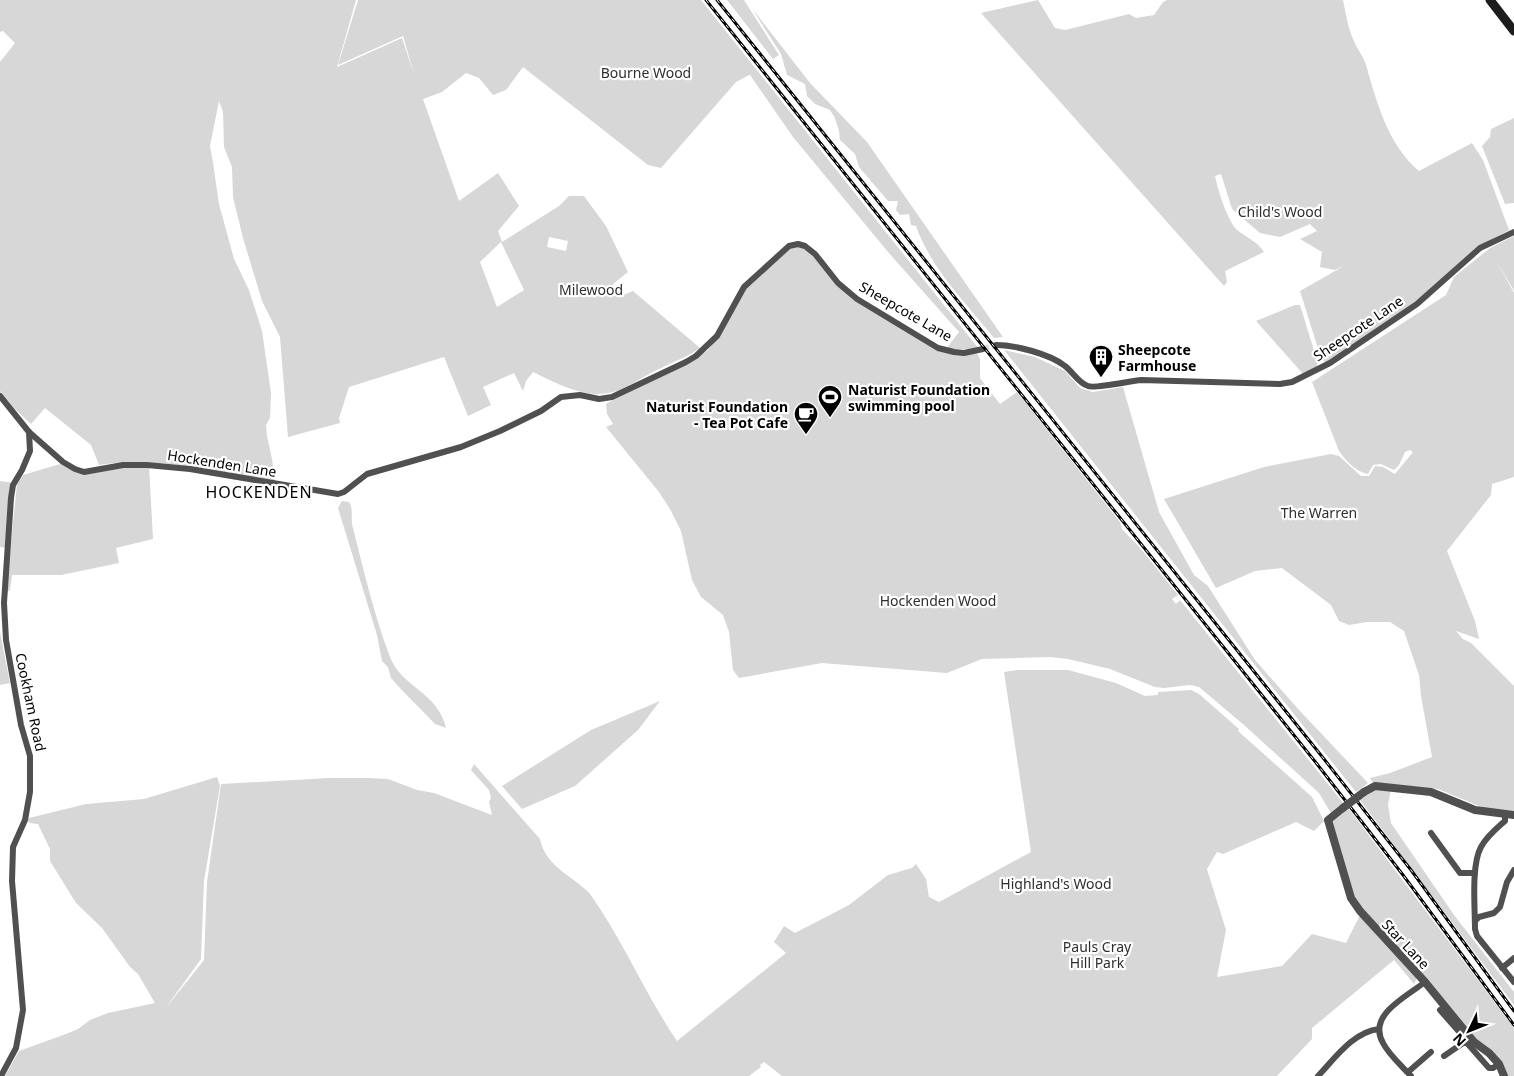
<svg xmlns="http://www.w3.org/2000/svg" width="1514" height="1076" font-family="'Noto Sans',sans-serif">
  <rect width="100%" height="100%" fill="#fff"/>
  <g fill="#d7d7d7" fill-rule="evenodd">
    <path d="M0 0H356L337 67 402 38 414 74 403 36 338 65 358 0H701L979 349H946L959 332 888 252 793 137 750 75 751 74 736 82 661 168 648 165 523 67 506 90 493 95 479 78 466 73 442 92 423 99 459 201 498 173 519 206 498 231 502 242 559 206 569 196H584L606 226 628 272 613 284 619 297 633 291 700 348C686 358 670 363 655 371 642 377 630 386 617 391 588 401 558 384 533 372L526 381 523 391 514 373 483 387 491 405 468 416 444 357 349 387 339 418 340 423 288 437 280 337 262 301 243 238 233 197 232 167 224 147 223 112 219 101 210 146 213 163 219 204 234 259 249 290 262 331 271 393 270 418 266 425 267 436 272 459 275 482C219 472 156 455 99 465L91 445 45 408 31 424 14 408 0 391V62L15 43 3 31 0 32ZM549 237 568 241 566 251 547 247ZM501 242 524 290 497 307 480 262Z"/>
    <polygon points="727,0 744,0 779,55 773,59"/>
    <path d="M1038 0 1055 28 1065 30 1129 14 1136 18 1154 15 1163 2 1167 0H1343C1346 14 1348 29 1354 41 1357 49 1364 57 1366 65 1377 103 1388 145 1419 171L1472 143 1483 160 1509 230 1475 248 1422 297 1326 363 1321 358 1300 291 1344 266 1335 270 1320 267 1322 252 1300 239 1317 231 1310 224 1280 237 1260 233 1232 209 1221 174 1215 176C1218 190 1227 220 1237 230 1246 237 1258 242 1264 252L1225 271 1227 282 1224 286 981 13Z"/>
    <path d="M751 7 810 83 867 142 1003 337 994 338C966 303 931 269 916 226L911 225 909 214 900 215 896 210 898 201H888L859 167 855 154 840 140 839 131 835 118 830 110 815 104 807 96 805 84 787 75 781 54Z"/>
    <polygon points="1514,118 1514,203 1505,204 1482,146 1490,137 1491,129"/>
    <path d="M1514 236V291L1496 260 1514 293V477L1492 484 1491 495 1447 551 1475 621 1479 639 1456 631 1463 639 1471 643 1514 686V811L1484 808 1438 789 1373 783 1370 778 1390 773 1432 757 1421 696 1419 675 1404 631 1390 622H1367L1349 625 1339 621 1331 605 1282 568 1255 571 1216 588 1164 499 1264 467 1331 454 1339 456 1361 476H1369L1375 466 1383 467 1395 474 1413 452 1410 450 1405 452 1399 465 1394 470 1381 464 1373 465 1368 474C1356 472 1346 461 1339 451L1312 382 1446 295 1454 277 1490 248Z"/>
    <polygon points="789,247 805,247 837,283 938,348 976,352 980,359 980,378 1000,404 1017,392 1120,522 1122,529 1141,549 1178,595 1172,599 1176,604 1180,600 1344,804 1332,815 1319,793 1244,725 1199,687 1190,685 1164,688 1155,687 1110,669 1068,659 1050,657 982,659 947,673 822,663 739,678 733,670 729,632 723,615 701,597 692,580 681,531 670,509 659,492 606,427 613,424 607,414 606,404 653,378 697,358 708,350 719,336 744,287"/>
    <polygon points="1295,305 1300,305 1316,357 1318,369 1304,375 1256,321"/>
    <polygon points="1004,350 1035,357 1065,371 1080,388 1093,392 1123,387 1159,512 1194,575 1208,586 1255,660 1299,710 1368,783 1356,792"/>
    <polygon points="60,464 74,471 121,466 149,466 153,539 116,548 119,563 61,575 12,575 10,590 6,593 17,484 23,475"/>
    <polygon points="0,481 14,483 7,548 0,547"/>
    <path d="M342 501 349 502C354 508 350 520 353 528 364 571 374 615 390 657 401 687 438 692 446 728L435 724 399 687 391 678 388 667 382 661 377 635 338 508Z"/>
    <polygon points="0,632 10,683 0,685"/>
    <path d="M1017 670H1068L1116 683 1145 696 1158 695V692L1191 690 1199 694 1239 729 1238 731 1312 797 1324 821 1314 831 1296 822 1223 854 1217 852 1207 869 1226 930 1217 977 1282 966 1312 934 1346 943 1360 915 1417 978 1414 984 1394 960 1312 1028V1039L1277 1076H782L764 1062 760 1065 761 1067 749 1076H5L19 1051 66 1034 78 1029 90 1020 108 1013 155 1003 138 974 130 967 102 928 76 903 50 861V849L38 824 30 823 25 819 86 804 144 799 217 777 220 786 204 881 201 959 165 1009 204 960 207 882 221 784 329 778H367L388 779 417 790 434 793 492 815 489 802 491 798 489 790 471 770 474 764 540 839C544 859 559 869 575 881 580 885 586 889 590 894 623 940 645 994 677 1041L786 953 774 942 784 926 795 933 849 905 888 875 912 868 916 864 926 879 929 897 939 902 1031 852 1004 672Z"/>
    <polygon points="660,701 638,730 575,786 522,809 502,786 591,730"/>
    <polygon points="1376,789 1391,789 1388,805 1391,823 1454,915 1514,992 1514,1005 1360,800"/>
    <polygon points="1349,809 1514,1028 1514,1076 1507,1076 1361,906 1353,893 1331,822"/>
  </g>
  <g fill="none" stroke-linecap="round" stroke-linejoin="round">
    <polyline stroke="#d9d9d9" stroke-width="6" stroke-dasharray="6 3" stroke-linecap="butt" points="983,349 996,345"/>
    <g stroke="#505050" stroke-width="6">
      <path d="M996 345C1015 345 1050 354 1065 366 1073 372 1078 383 1088 386 1094 389 1130 381 1141 380L1280 384 1292 382 1330 363 1417 304 1480 248 1514 232"/>
      <polyline points="0,396 29,432 63,462 75,469 84,472 123,465 147,465 190,469 338,494 344,492 367,474 461,447 500,431 541,411 561,397 580,395 599,399 612,397 686,362 696,356 717,336 744,287 789,246 798,244 805,246 815,254 838,283 857,299 938,348 954,352 964,353 983,349"/>
      <path d="M1505 815V821C1496 829 1487 836 1481 847 1471 865 1475 907 1475 929L1477 936 1514 982"/>
      <polyline points="1431,833 1460,873 1475,873"/>
      <polyline points="1475,921 1479,917 1494,913 1500,907 1507,882 1514,870"/>
      <polyline points="1502,968 1514,958"/>
      <polyline points="1440,1010 1462,1035 1467,1043"/>
      <polyline points="1444,1056 1463,1043 1467,1043 1489,1068 1493,1068 1499,1064"/>
      <polyline points="1408,1072 1431,1052"/>
      <polyline points="1,1076 16,1048 23,1010 12,881 13,847 25,820 30,792 30,756 21,725 6,640 4,603 11,498 13,485 22,470 30,451 29,432"/>
      <path d="M1318 1076C1335 1058 1353 1032 1379 1029"/>
      <path d="M1411 1076C1402 1066 1389 1055 1383 1043 1367 1015 1406 997 1425 982"/>
    </g>
    <g stroke="#505050" stroke-width="8">
      <polyline points="1364,792 1375,786 1431,792 1475,810 1514,815"/>
      <polyline points="1343,808 1328,820 1351,898 1360,911 1425,982 1474,1042 1489,1053 1499,1064 1504,1076"/>
    </g>
    <polyline stroke="#1d1d1d" stroke-width="9" points="1490,0 1514,31"/>
    <defs>
      <g id="rail">
        <polyline points="706,0 1317,764 1403,875 1514,1025"/>
        <polyline points="717,0 1324,759 1411,870 1514,1011"/>
      </g>
    </defs>
    <use href="#rail" stroke="#000" stroke-width="3"/>
    <use href="#rail" stroke="#fff" stroke-width="1" stroke-dasharray="4" stroke-linecap="butt"/>
    <polyline stroke="#505050" stroke-width="8" points="1343,808 1364,792"/>
  </g>
  <defs>
    <symbol id="building-pin" viewBox="-11 -11 22 30"><path d="M0 17L-7.5 6A9.5 9.5 0 1 1 7.5 6Z" fill="#000" stroke="#fff"/><path d="M-4-6H4V6H1V3H-1V6H-4ZM-2.5-4.3h1.7v1.8h-1.7ZM.8-4.3h1.7v1.8H.8ZM-2.5-1h1.7V.8h-1.7ZM.8-1h1.7V.8H.8Z" fill="#fff"/></symbol>
    <symbol id="stadium-pin" viewBox="-11 -11 22 30"><path d="M0 17L-7.5 6A9.5 9.5 0 1 1 7.5 6Z" fill="#000" stroke="#fff"/><path d="M0-5a6.5 5 0 1 0 0 10a6.5 5 0 1 0 0-10ZM-3.5-1.8h7v3.6h-7Z" fill="#fff"/></symbol>
    <symbol id="cafe-pin" viewBox="-11 -11 22 30"><path d="M0 17L-7.5 6A9.5 9.5 0 1 1 7.5 6Z" fill="#000" stroke="#fff"/><path d="M-5.5-4.5H6V0H3Q3 3.5 0 3.5H-2.5Q-5.5 3.5-5.5 0ZM3-3.2v2h1.7v-2ZM-6 4.5H4V6H-6Z" fill="#fff"/></symbol>
  </defs>
  <g fill-rule="evenodd">
    <use href="#building-pin" x="1087" y="343" width="28" height="38"/>
    <use href="#stadium-pin" x="816" y="383" width="28" height="38"/>
    <use href="#cafe-pin" x="792" y="400" width="28" height="38"/>
  </g>
  <g text-anchor="middle" dominant-baseline="central" stroke-width="4.5" stroke-linejoin="round" paint-order="stroke">
    <g font-size="14" fill="#2e2e2e" stroke="#fff">
      <text x="646" y="72">Bourne Wood</text>
      <text x="1280" y="211">Child's Wood</text>
      <text x="591" y="289">Milewood</text>
      <text x="1319" y="512">The Warren</text>
      <text x="938" y="600">Hockenden Wood</text>
      <text x="1056" y="883">Highland's Wood</text>
      <text x="1097" y="946">Pauls Cray<tspan x="1097" dy="16">Hill Park</tspan></text>
    </g>
    <g font-size="14" fill="#000" stroke="#fff">
      <text transform="translate(906 311) rotate(30)">Sheepcote Lane</text>
      <text transform="translate(1358 328) rotate(-34)">Sheepcote Lane</text>
      <text transform="translate(222 463) rotate(9)">Hockenden Lane</text>
      <text transform="translate(31 702) rotate(78)">Cookham Road</text>
      <text transform="translate(1406 944) rotate(47)">Star Lane</text>
    </g>
    <g font-size="14" font-weight="bold" fill="#000" stroke="#fff" text-anchor="start">
      <text x="1118" y="349">Sheepcote<tspan x="1118" dy="16">Farmhouse</tspan></text>
      <text x="848" y="389">Naturist Foundation<tspan x="848" dy="16">swimming pool</tspan></text>
      <text x="788" y="406" text-anchor="end">Naturist Foundation<tspan x="788" dy="16">- Tea Pot Cafe</tspan></text>
    </g>
    <g font-size="16" letter-spacing="1" fill="#000" stroke="#fff">
      <text x="259" y="492">HOCKENDEN</text>
    </g>
  </g>
  <g transform="translate(1469 1031) rotate(227)" stroke="#ffffff" stroke-width="4" paint-order="stroke">
  <path d="M0-4L9 19L0 12L-9 19Z" fill="#000000"/>
  <text y="-8" font-size="14" font-weight="bold" text-anchor="middle" fill="#000000">N</text>
  </g>
</svg>
